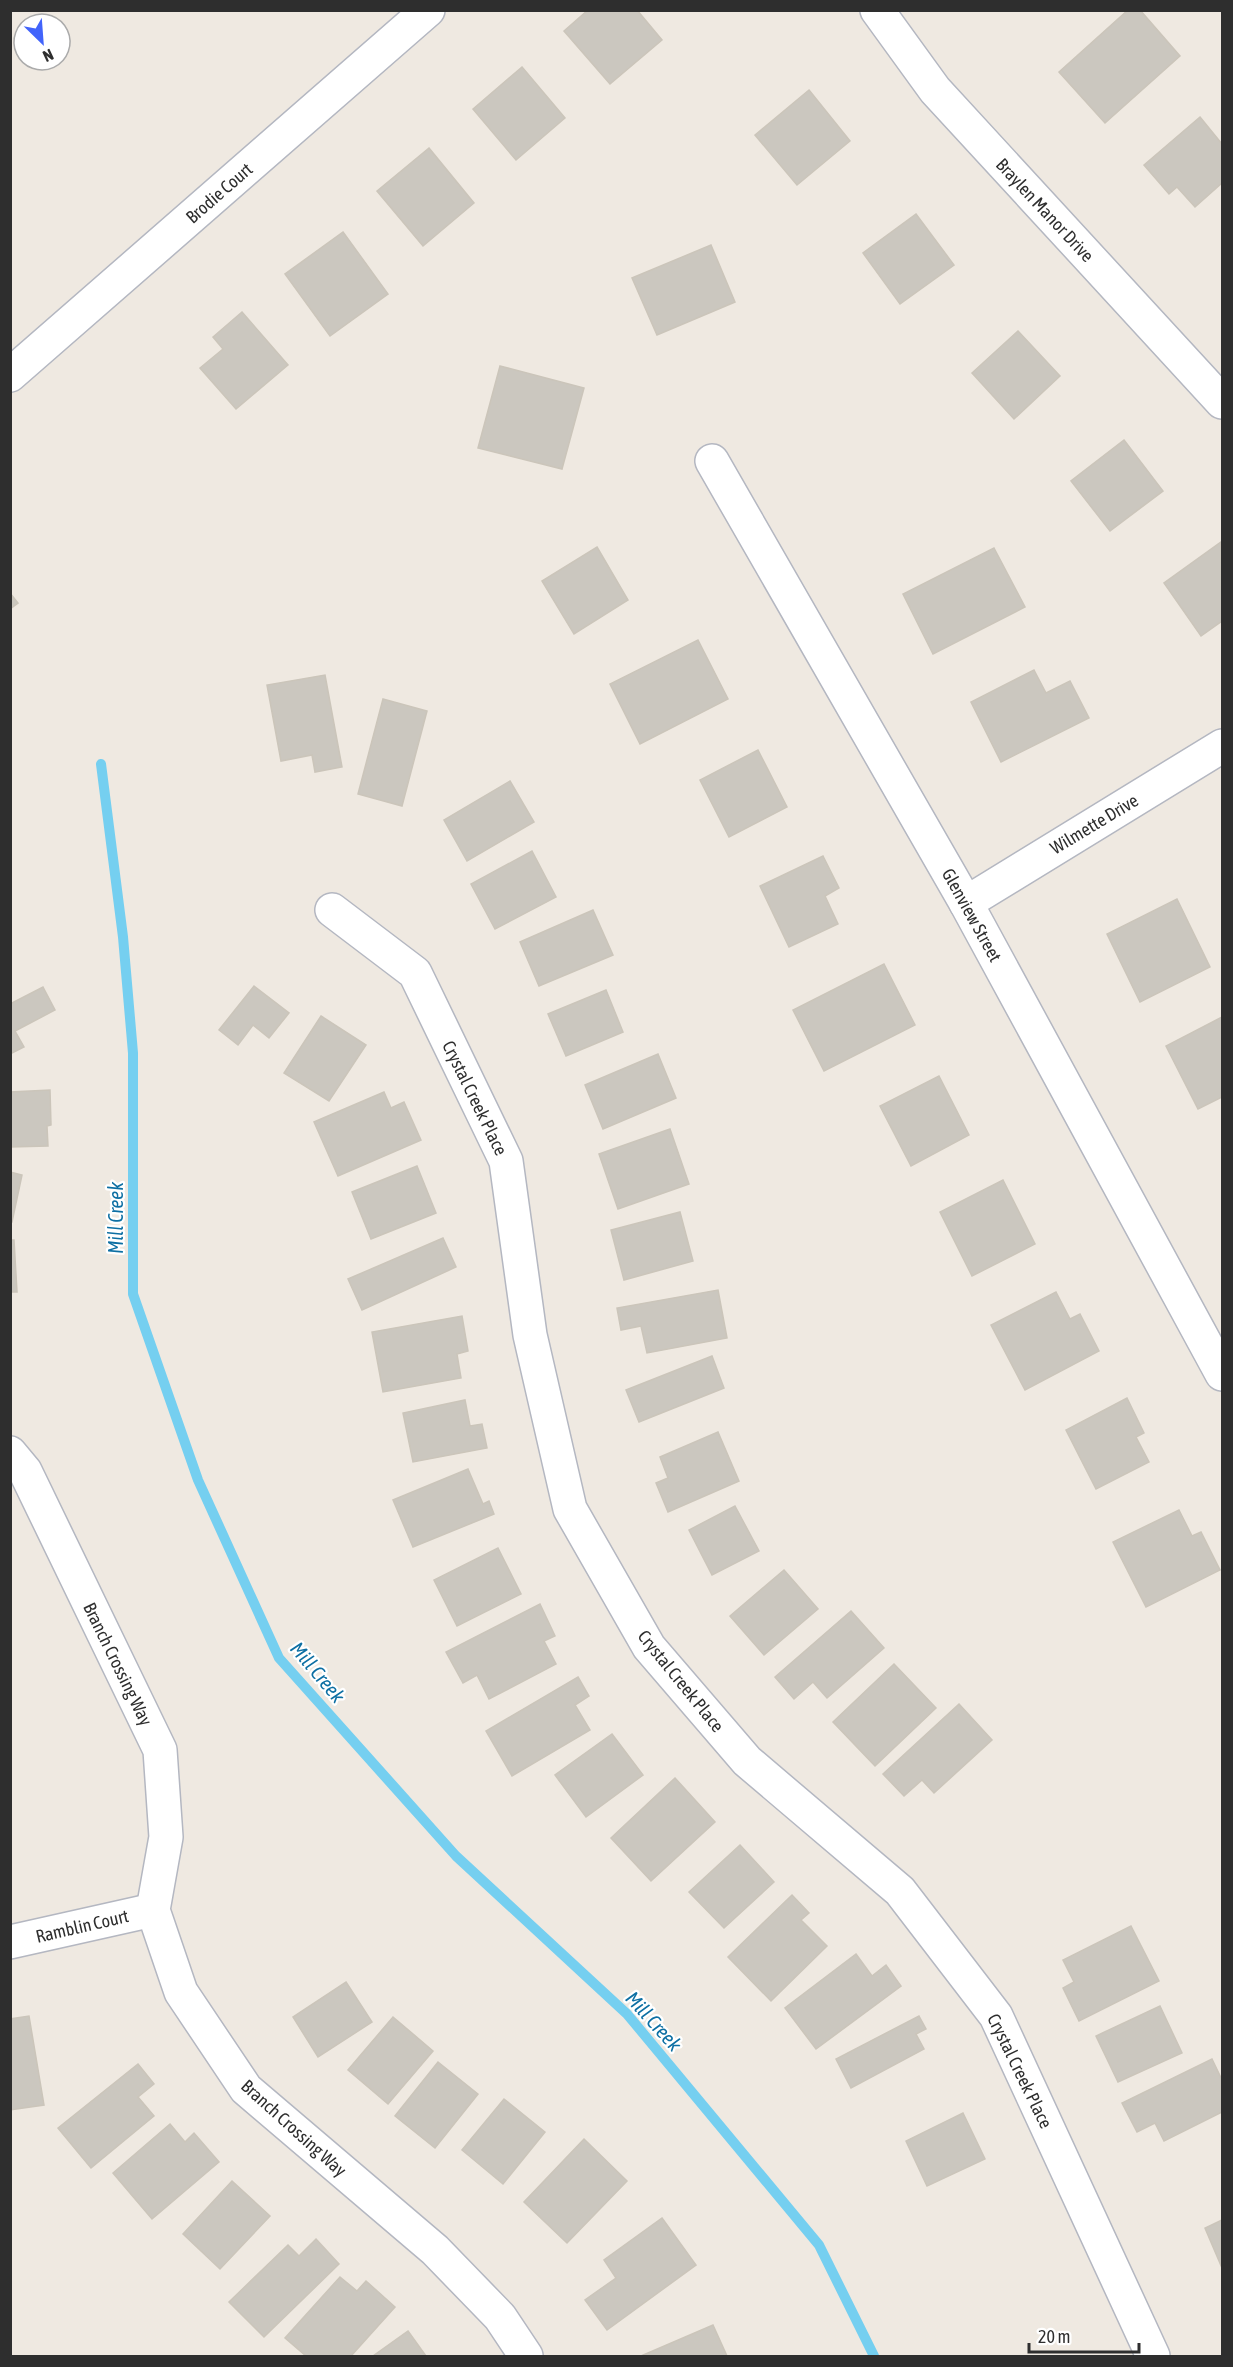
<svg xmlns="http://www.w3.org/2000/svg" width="1233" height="2367" font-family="'Asap Condensed',sans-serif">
  <rect width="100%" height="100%" fill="#efe9e1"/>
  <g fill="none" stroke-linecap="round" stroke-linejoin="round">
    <polyline stroke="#75cff0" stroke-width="10" points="101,764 123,937 133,1053 133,1294 198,1480 279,1658 456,1856 627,2014 819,2245 874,2356"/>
  </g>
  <g fill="#cbc7bf" stroke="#cbc5ba" stroke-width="1.5">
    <polygon points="588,10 637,10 662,40 610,84 564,31"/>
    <polygon points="1128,10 1140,10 1180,56 1105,123 1059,72"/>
    <polygon points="522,67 565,118 516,160 473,109"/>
    <polygon points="809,90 850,141 797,185 755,135"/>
    <polygon points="1200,117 1222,144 1222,183 1195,207 1177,187 1169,194 1144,165"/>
    <polygon points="429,148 474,203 423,246 377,191"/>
    <polygon points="916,214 954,265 900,304 863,253"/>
    <polygon points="343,232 388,294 330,336 285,274"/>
    <polygon points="711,245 735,302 657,335 632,278"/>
    <polygon points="242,312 288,365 236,409 200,368 223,349 213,337"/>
    <polygon points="1018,331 1060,376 1014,419 972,373"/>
    <polygon points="500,366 584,388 562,469 478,448"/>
    <polygon points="1124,440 1163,491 1110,531 1071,481"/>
    <polygon points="1221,542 1222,621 1201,636 1164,583"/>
    <polygon points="597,547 628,600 574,634 542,581"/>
    <polygon points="994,548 1025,607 933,654 903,594"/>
    <polygon points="10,593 18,603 10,609"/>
    <polygon points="698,640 728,699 640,744 610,684"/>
    <polygon points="1034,670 1046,693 1070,681 1089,718 1001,762 971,702"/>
    <polygon points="325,675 342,767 315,772 312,755 281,761 267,685"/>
    <polygon points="383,699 427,711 402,806 358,794"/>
    <polygon points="758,750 787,807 729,837 700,780"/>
    <polygon points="510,781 534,822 467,861 444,820"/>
    <polygon points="532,851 556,897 495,929 471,884"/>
    <polygon points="823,856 839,888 825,896 838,924 789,947 760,886"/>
    <polygon points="1177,899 1210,967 1140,1002 1107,934"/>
    <polygon points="593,910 613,955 539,986 520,942"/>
    <polygon points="884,964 915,1025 824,1071 793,1010"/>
    <polygon points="254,986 289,1013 269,1038 253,1025 238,1045 219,1030"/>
    <polygon points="43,987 55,1010 15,1031 24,1047 10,1054 10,1004"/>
    <polygon points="606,990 623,1032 566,1056 548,1014"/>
    <polygon points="321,1016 366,1045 329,1101 284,1073"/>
    <polygon points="1222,1017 1222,1097 1198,1109 1166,1046"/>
    <polygon points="658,1054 676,1098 603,1129 585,1085"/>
    <polygon points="939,1076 969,1135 911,1166 880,1106"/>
    <polygon points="50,1090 51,1125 47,1126 48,1146 10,1147 10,1092"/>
    <polygon points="384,1092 391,1108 404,1102 421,1140 338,1176 314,1122"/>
    <polygon points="670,1129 689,1184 618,1209 599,1154"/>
    <polygon points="417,1166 436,1213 371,1239 352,1192"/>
    <polygon points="10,1172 22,1175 12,1222 10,1222"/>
    <polygon points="1003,1180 1035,1244 972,1276 940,1212"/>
    <polygon points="680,1212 693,1261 624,1280 611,1230"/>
    <polygon points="443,1238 456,1267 362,1310 348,1279"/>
    <polygon points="10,1240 14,1240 17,1292 10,1292"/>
    <polygon points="718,1290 727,1338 647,1353 641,1326 621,1330 617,1308"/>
    <polygon points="1056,1292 1070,1319 1080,1314 1099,1351 1025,1390 991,1325"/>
    <polygon points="462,1316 468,1351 457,1354 461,1378 383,1392 372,1332"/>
    <polygon points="712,1356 724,1388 639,1422 626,1390"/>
    <polygon points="1127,1398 1144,1433 1136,1437 1149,1462 1096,1489 1066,1430"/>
    <polygon points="465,1400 470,1426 482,1424 487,1448 413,1462 403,1413"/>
    <polygon points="718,1432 739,1481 668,1512 656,1483 668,1478 660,1457"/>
    <polygon points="468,1469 483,1504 489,1501 494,1514 413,1547 393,1500"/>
    <polygon points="735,1506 759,1551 712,1575 689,1530"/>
    <polygon points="1179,1510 1192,1536 1201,1532 1220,1570 1146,1607 1113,1542"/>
    <polygon points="498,1548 521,1594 457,1626 434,1580"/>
    <polygon points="784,1570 818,1609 764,1655 730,1616"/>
    <polygon points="540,1604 555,1636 544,1641 556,1664 489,1699 477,1675 463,1683 446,1652"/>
    <polygon points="851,1611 884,1648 827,1698 813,1682 794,1699 775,1677"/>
    <polygon points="894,1664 936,1708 875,1766 833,1722"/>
    <polygon points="578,1677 589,1696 575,1705 590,1730 512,1776 486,1731"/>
    <polygon points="959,1704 992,1740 934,1793 922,1780 904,1796 883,1774"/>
    <polygon points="612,1734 643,1775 586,1817 555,1775"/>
    <polygon points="675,1778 715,1822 651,1881 611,1838"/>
    <polygon points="740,1845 774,1882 724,1928 689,1892"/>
    <polygon points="792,1895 809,1913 801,1920 827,1946 771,2001 728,1957"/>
    <polygon points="1131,1926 1159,1981 1079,2021 1063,1988 1074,1982 1063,1960"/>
    <polygon points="856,1954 872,1976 886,1965 901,1986 816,2049 785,2008"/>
    <polygon points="346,1982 372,2022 318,2057 293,2017"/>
    <polygon points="1160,2006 1182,2053 1118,2082 1096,2036"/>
    <polygon points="29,2016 44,2105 10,2110 10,2019"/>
    <polygon points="919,2016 926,2029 916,2034 924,2049 851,2088 836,2059"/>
    <polygon points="393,2017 433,2051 388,2104 348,2070"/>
    <polygon points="1212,2059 1222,2080 1222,2112 1164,2141 1155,2123 1137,2132 1122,2103"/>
    <polygon points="438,2062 478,2094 435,2148 395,2116"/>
    <polygon points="138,2064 154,2084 138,2097 154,2116 91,2168 58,2128"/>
    <polygon points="504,2099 545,2132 503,2184 462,2150"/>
    <polygon points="963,2113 985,2159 927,2186 906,2141"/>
    <polygon points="170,2124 185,2142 194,2133 219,2162 152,2219 113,2173"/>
    <polygon points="584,2139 627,2181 567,2243 524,2202"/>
    <polygon points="232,2181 270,2216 220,2269 183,2234"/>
    <polygon points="662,2218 696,2265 607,2330 585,2300 616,2278 604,2260"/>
    <polygon points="1222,2220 1222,2268 1205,2228"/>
    <polygon points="316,2239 339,2264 264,2337 229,2302 288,2245 299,2256"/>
    <polygon points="340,2277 357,2291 366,2281 395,2307 351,2356 306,2356 285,2338"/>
    <polygon points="713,2325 727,2356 641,2356"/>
    <polygon points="408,2331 426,2356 373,2356"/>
  </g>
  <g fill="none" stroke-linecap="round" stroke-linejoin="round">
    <defs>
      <g id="minor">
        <polyline points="877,10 935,90 1222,402"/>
        <polyline points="10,375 428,10"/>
        <polyline points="712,461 966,903 1222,1374"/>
        <polyline points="966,903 1222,746"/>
        <polyline points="332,910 415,973 506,1161 530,1335 570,1509 649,1647 747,1761 900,1891 996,2016 1153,2356"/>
        <polyline points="10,1453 25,1471 160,1750 166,1837 153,1910 181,1992 246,2089 435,2250 500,2317 526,2356"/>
        <polyline points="10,1942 153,1910"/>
      </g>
    </defs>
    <use href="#minor" stroke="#b4b7c1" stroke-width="36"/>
    <use href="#minor" stroke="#fff" stroke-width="33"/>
  </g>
  <g text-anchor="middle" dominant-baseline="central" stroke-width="4.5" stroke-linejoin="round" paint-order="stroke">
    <g font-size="18" fill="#2e2e2e" stroke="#fff">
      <text transform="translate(219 193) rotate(-41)">Brodie Court</text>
      <text transform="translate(1045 210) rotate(47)">Braylen Manor Drive</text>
      <text transform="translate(1094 824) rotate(-31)">Wilmette Drive</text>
      <text transform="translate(972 915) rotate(61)">Glenview Street</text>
      <text transform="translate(475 1098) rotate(64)">Crystal Creek Place</text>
      <text transform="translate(118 1664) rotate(64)">Branch Crossing Way</text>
      <text transform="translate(681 1681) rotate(51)">Crystal Creek Place</text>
      <text transform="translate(82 1926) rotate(-13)">Ramblin Court</text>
      <text transform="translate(1020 2071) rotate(64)">Crystal Creek Place</text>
      <text transform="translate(294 2128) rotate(42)">Branch Crossing Way</text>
    </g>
    <g font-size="20" font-style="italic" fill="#0d6fa3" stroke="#fff">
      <text transform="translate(115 1218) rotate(-90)">Mill Creek</text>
      <text transform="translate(318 1672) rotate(50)">Mill Creek</text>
      <text transform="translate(654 2021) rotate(48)">Mill Creek</text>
    </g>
  </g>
  <rect width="1233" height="2367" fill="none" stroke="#2e2e2e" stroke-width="24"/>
  <g transform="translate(42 42) rotate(155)"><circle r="28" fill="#ffffff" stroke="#ababab" stroke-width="1.5"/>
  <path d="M0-4.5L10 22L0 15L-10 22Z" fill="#4264fb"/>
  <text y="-9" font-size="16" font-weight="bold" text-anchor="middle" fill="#2e2e2e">N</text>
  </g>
  <path d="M1029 2343v9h110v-9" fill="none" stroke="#2e2e2e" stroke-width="3"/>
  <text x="1038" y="2343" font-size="18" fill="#2e2e2e" stroke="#ffffff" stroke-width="4.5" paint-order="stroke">20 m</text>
</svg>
